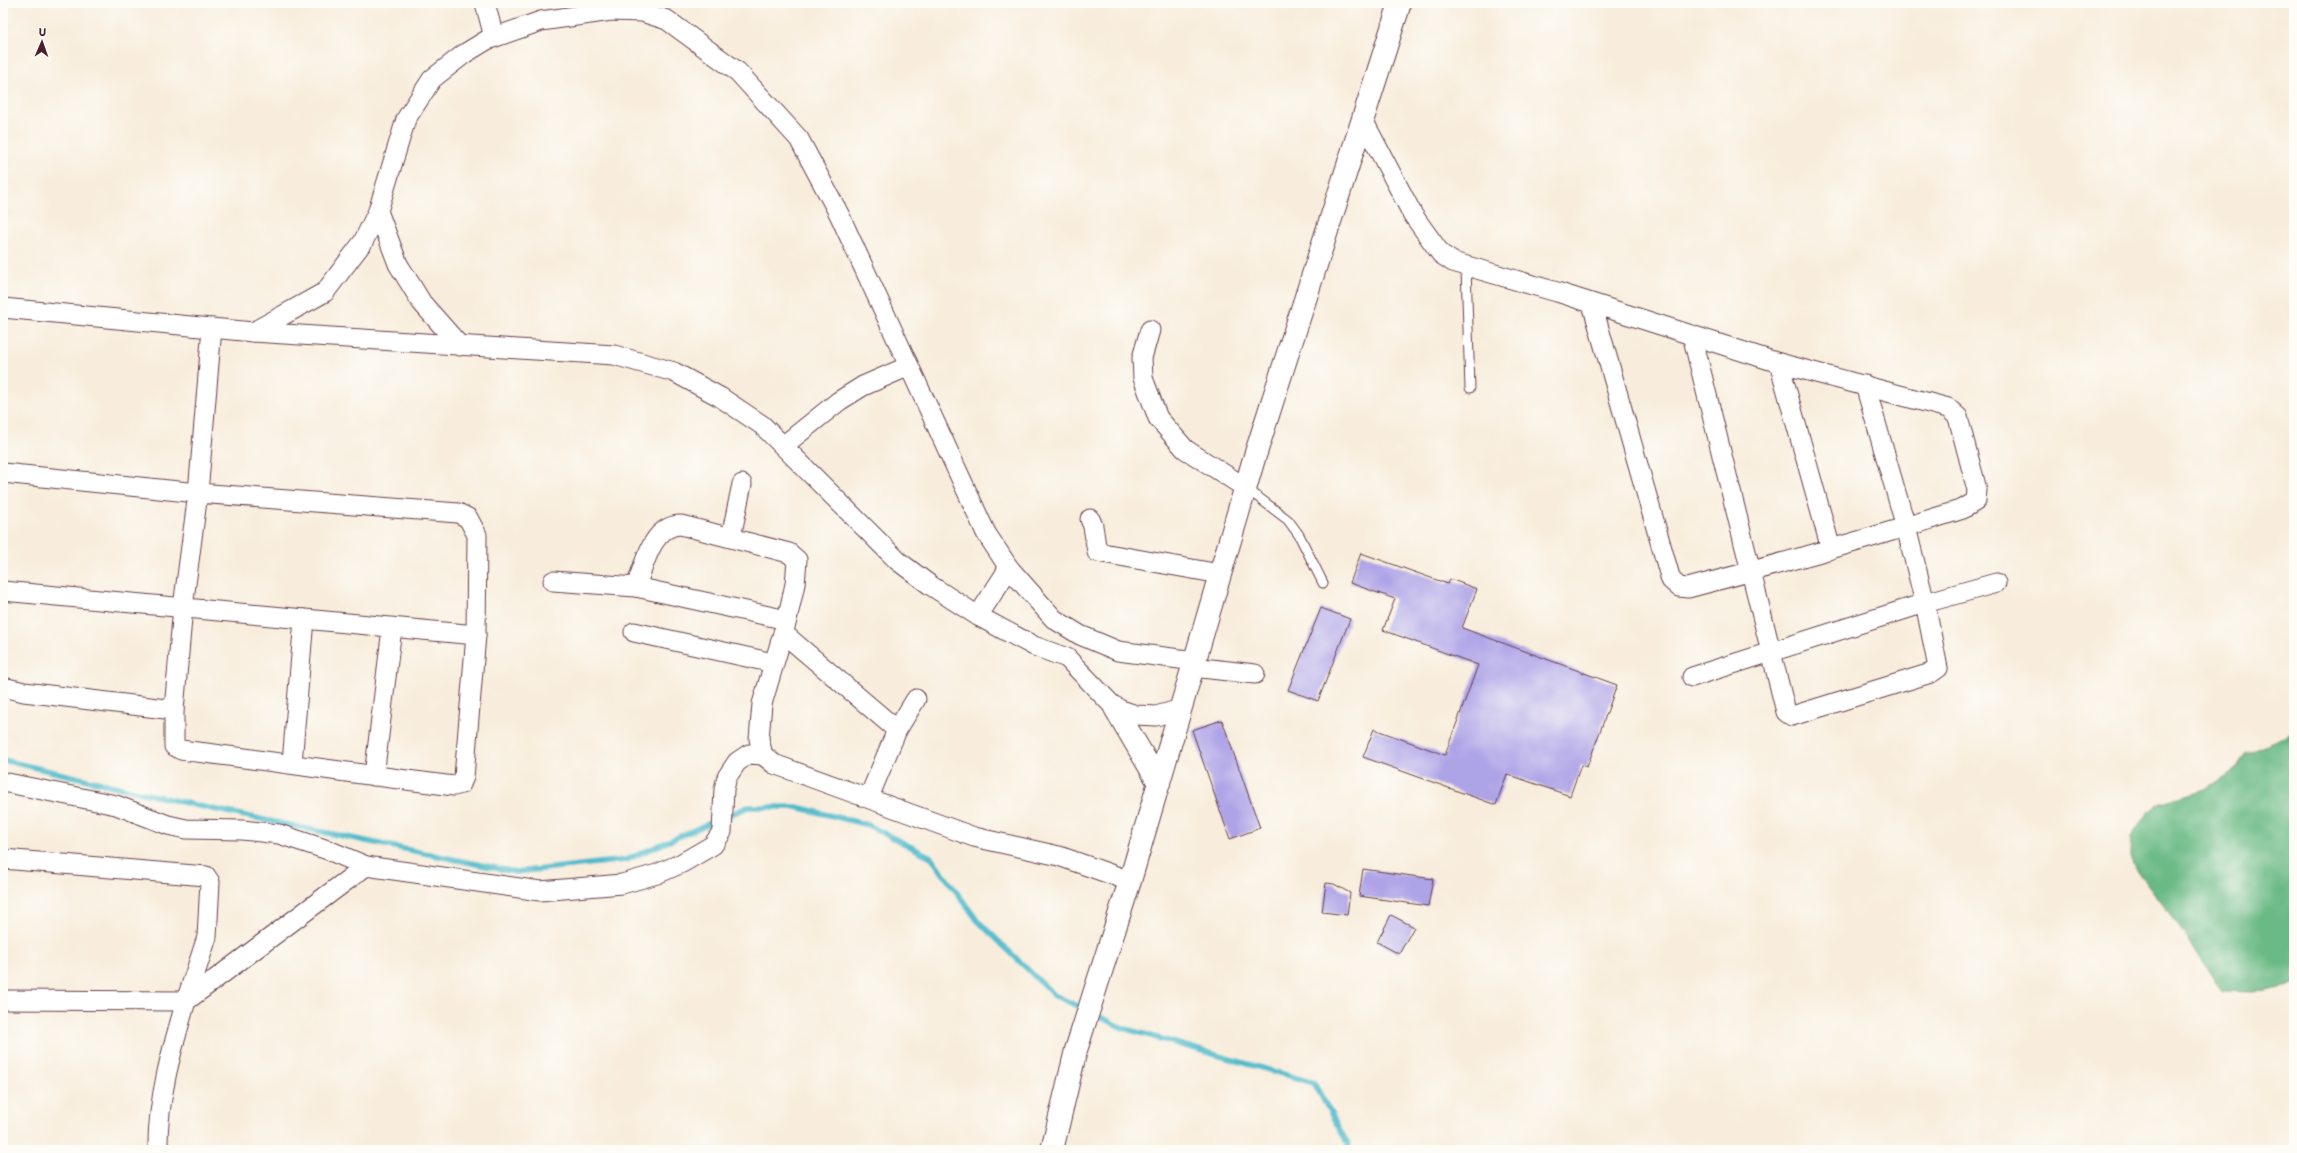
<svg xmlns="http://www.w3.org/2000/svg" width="2297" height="1153" font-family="'Shantell Sans',sans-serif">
  <rect width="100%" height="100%" fill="#fdfcf7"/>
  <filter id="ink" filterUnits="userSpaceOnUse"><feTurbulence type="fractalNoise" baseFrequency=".025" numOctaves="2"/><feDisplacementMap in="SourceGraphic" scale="8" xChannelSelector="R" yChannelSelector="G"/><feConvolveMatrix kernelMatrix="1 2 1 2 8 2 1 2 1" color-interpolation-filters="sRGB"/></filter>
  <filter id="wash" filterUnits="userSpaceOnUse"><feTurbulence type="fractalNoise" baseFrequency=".012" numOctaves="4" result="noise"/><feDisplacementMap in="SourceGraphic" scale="16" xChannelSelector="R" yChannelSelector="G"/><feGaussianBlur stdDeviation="0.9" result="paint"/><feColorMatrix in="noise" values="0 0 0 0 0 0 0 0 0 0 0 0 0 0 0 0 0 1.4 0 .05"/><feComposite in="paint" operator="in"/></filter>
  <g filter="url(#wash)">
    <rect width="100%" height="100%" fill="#f8eddc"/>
    <polygon fill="#6aba85" stroke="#5a6c58" points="2294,730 2294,984 2253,993 2222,992 2185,934 2136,869 2130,854 2131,838 2147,813 2160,803 2208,788 2236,769 2245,754 2282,739"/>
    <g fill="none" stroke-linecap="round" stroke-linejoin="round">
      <g stroke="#4fbacb" stroke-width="5.5">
        <polyline points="3,760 203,807 515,872 626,860 719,819"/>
        <polyline points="727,816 748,807 797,807 868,825 931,857 977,920 1054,995 1084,1009"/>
        <polyline points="1092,1013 1123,1028 1314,1083 1351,1150"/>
      </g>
    </g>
    <g id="blocks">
      <g fill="#ada3e7">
        <polygon points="1361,553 1448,584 1450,579 1477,589 1462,628 1617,685 1587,767 1581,765 1570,796 1507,774 1496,805 1363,757 1374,729 1445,755 1478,665 1383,630 1395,599 1350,583"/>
        <polygon points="1321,608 1350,619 1318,701 1288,690"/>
        <polygon points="1222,720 1260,828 1230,839 1192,730"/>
        <polygon points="1363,869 1433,879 1428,906 1359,896"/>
        <polygon points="1326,883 1334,884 1350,893 1347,915 1322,912"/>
        <polygon points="1391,915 1414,927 1399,954 1377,942"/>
      </g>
    </g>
  </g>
  <g filter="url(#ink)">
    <use href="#blocks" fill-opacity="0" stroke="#643e46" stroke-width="1"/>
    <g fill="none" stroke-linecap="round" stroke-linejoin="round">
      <defs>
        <g id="service">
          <polyline points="1466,268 1470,388"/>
          <polyline points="1246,488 1288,520 1299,535 1323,583"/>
        </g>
        <g id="minor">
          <polyline points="485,3 494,37"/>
          <path d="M1363 120 1413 215 1441 254 1453 262 1557 292 1779 363 1948 408 1958 417 1977 490 1976 501 1963 509C1872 538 1781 564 1688 588L1679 587 1671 580 1592 304"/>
          <polyline points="378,211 398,264 422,303 460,346"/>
          <polyline points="3,308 253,332 614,355 674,372 720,397 762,425 898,561 930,585 978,616 1034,646 1067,658 1115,708 1136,715 1156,716 1181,709"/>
          <polyline points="1150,330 1142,358 1143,378 1158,418 1185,449 1246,488"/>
          <polyline points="253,332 325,292 363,242 378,211 406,119 432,79 464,54 487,40 541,21 611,11 642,12 667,20 738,72 799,139 839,214 986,533 1009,568 1054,619 1080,635 1118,651 1195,661"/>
          <polyline points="1692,335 1786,712 1792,716 1931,673 1938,668 1925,603 1906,527 1865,385"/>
          <polyline points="1779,363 1831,549"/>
          <polyline points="783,446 839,401 863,386 909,366"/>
          <path d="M3 473 198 493 458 513 468 518 477 535 476 635 464 777 461 784 454 786C363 775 272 761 181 750L174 746V710L183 607 198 493 212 328"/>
          <polyline points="1090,519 1093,526 1097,552 1220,574"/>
          <polyline points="731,537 742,484"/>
          <polyline points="553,581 636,587"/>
          <polyline points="3,591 476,635"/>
          <polyline points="978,616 1009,568"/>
          <path d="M787 620 636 587C644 565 652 525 681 525L789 553 797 560 795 584 787 620 762 704 759 739 763 755 774 764 974 837 1059 856 1130 881"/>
          <polyline points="634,632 773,663"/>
          <polyline points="783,633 897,730 869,797"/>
          <polyline points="1193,667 1255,674"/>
          <polyline points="1692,677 1925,603 1996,583"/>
          <polyline points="3,687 24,692 174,710"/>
          <polyline points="897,730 916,699"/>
          <polyline points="292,763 304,619"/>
          <polyline points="374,776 392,628"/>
          <polyline points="3,782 116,805 168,825 186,829 242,830 279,834 328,850 366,866"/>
          <polyline points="3,859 206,876 210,882 207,937 186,1001 366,866 540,891 622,884 657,874 682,863 713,845 722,832 724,789 727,777 737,762 749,754 763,755"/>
          <path d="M3 1000 186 1001C172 1049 157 1100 158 1150"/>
        </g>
        <g id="tertiary">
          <polyline points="1115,708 1159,783"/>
          <polyline points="1052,1150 1076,1050 1130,881 1253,462 1400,3"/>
        </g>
      </defs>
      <use href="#service" stroke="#643e46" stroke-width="11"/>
      <use href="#minor" stroke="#643e46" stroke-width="21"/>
      <use href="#tertiary" stroke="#643e46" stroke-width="24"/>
      <use href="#service" stroke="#fff" stroke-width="9"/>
      <use href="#minor" stroke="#fff" stroke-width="19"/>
      <use href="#tertiary" stroke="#fff" stroke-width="22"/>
    </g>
  </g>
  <rect width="2297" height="1153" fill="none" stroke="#fdfcf7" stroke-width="16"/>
  <g transform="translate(42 42) rotate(2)" stroke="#fdfcf7" stroke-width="3" paint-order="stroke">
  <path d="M0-3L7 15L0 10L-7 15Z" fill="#4a1f2b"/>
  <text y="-6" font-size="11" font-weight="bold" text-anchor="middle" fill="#4a1f2b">U</text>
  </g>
</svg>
